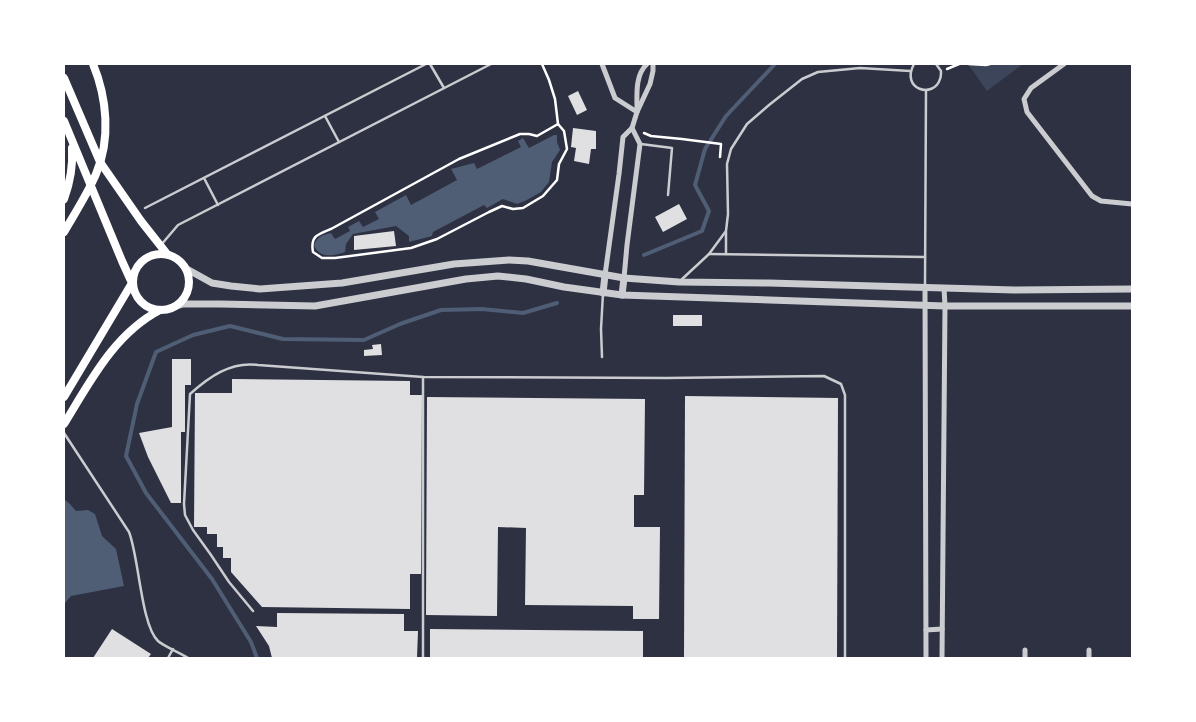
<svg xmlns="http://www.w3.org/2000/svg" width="1196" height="722" font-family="'Nunito Sans',sans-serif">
  <rect width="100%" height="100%" fill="#2d3142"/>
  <polygon fill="#3c4559" points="968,64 1023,64 987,91"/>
  <g fill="#4f5d75">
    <path d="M554 135H557V142L560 150 552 162 549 182 541 192 525 201 517 204 503 199 487 208 484 205 433 232 432 236 409 242V236L396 226 353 234 346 244 345 252C334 256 319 259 314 245 318 236 322 235 331 233L335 239 350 231 348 227 359 221 363 227 379 219 375 212 406 195 411 205 457 180 451 169 474 163 477 169 521 147 518 141 523 138 529 148Z"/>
    <polygon points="64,499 70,504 76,511 88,510 95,514 102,536 116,549 124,586 71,596 64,604"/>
  </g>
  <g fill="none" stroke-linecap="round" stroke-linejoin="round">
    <g stroke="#4f5d75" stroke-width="4">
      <polyline points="644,255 702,231 709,211 695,185 705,149 726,116 775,64"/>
      <polyline points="257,658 251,642 212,579 146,493 126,456 137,404 156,352 193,335 230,326 283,339 364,340 400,324 441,310 482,309 523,313 557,303"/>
    </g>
  </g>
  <g fill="#e0e0e3">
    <polygon points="578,91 587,110 577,115 568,96"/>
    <polygon points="573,128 596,131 596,149 591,149 589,164 574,161 576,148 571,147"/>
    <polygon points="679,204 687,219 663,232 655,217"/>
    <polygon points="394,231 396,246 354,250 354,236"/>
    <rect x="673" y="315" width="29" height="11"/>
    <polygon points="381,344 382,355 364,356 364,350 373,349 372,345"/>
    <polygon points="172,359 191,359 191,385 185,385 185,432 181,432 181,503 171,503 148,457 139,433 172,427"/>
    <polygon points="232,379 410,381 410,395 422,395 421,574 410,574 410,609 262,607 231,572 231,558 223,558 223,547 217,547 217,534 207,534 207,527 194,527 195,393 232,393"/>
    <polygon points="685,396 838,398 837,658 684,658"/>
    <polygon points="427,397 645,399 644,495 634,495 634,527 660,527 659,619 633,619 633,606 525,605 526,528 498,527 497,616 426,615"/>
    <polygon points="277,613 404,614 404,631 418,631 417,658 272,658 269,646 256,626 277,627"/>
    <polygon points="112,629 151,654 148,658 93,658"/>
    <polygon points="430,629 643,631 643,658 430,658"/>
  </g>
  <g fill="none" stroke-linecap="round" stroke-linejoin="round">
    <g stroke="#fff" stroke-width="2.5">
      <polyline points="542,64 549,80 555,99 558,124"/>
      <polyline points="969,64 986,65 990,64"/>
      <polyline points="947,69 959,64"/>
      <path d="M558 124 564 131 567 149 559 164 557 180 543 196 523 208 513 209 502 206 489 212 437 239 411 248 335 258H322L313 252C310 236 318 234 331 229L459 159 520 134H529L537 136Z"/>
      <polyline points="644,133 651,136 682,139 721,144 720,157"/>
    </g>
    <g stroke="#caccd0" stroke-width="2.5">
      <polyline points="430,64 444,88"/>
      <path d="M914 64C900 90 934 99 940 79 941 77 941 74 941 71L936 64"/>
      <polyline points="325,116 339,142"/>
      <polyline points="641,144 672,148 668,195"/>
      <polyline points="204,178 218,205"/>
      <polyline points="145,208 426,64"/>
      <polyline points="726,232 726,254"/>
      <polyline points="161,245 178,225 491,64"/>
      <polyline points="709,254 925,257"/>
      <polyline points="680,281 709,254 726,231 728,214 727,164 731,149 747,124 769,105 802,79 818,72 860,68 910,71"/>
      <polyline points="925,286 926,90"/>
      <polyline points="602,357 601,329 603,293"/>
      <path d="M64 433 129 532C139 557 141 625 158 641 165 647 179 652 188 658"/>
      <path d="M253 611 229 582 211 555 193 530 185 515 184 504 190 394C209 377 231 361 258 365L423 377 667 378 824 376 841 384 845 395V658"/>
      <polyline points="168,658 173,649"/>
      <polyline points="423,658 423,377"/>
    </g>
    <g stroke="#caccd0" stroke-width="5">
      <polyline points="602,64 615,98 637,112"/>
      <polyline points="1064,64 1031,88 1024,99 1027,112 1092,196 1101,201 1132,204"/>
      <path d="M637 109C637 94 635 75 647 64"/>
      <polyline points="605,275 619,174 623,137 632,128 637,112 650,84 653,71 653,64"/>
      <polyline points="624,278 627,245 640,144 632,128"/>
      <polyline points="925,288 926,658"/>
      <polyline points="926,630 942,629"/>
      <polyline points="1025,650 1025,658"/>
      <polyline points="1089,650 1089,658"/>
      <polyline points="942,658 945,306 944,288"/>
    </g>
    <g stroke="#caccd0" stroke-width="7">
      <polyline points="185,268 212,283 231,286 260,289 342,283 454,264 509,260 528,261 624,278 679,282 769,283 1014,290 1132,289"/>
      <polyline points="603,293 605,275"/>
      <polyline points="622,295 624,278"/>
      <polyline points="173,307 183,304 220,304 315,306 466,279 498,276 526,279 564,287 622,295 945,306 1132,306"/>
    </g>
    <g stroke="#fff" stroke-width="8">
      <polyline points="64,78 100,162 141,221 167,254"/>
      <polyline points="64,121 122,261 132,283 64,397"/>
      <path d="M64 199C70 183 73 165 72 148"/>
      <path d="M64 232C75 213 88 193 96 174 111 139 107 98 93 64"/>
      <circle cx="161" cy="282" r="28"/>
      <path d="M64 424C90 382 114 334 160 310"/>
    </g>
  </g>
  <rect width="1196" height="722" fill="none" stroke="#ffffff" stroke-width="130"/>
</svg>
